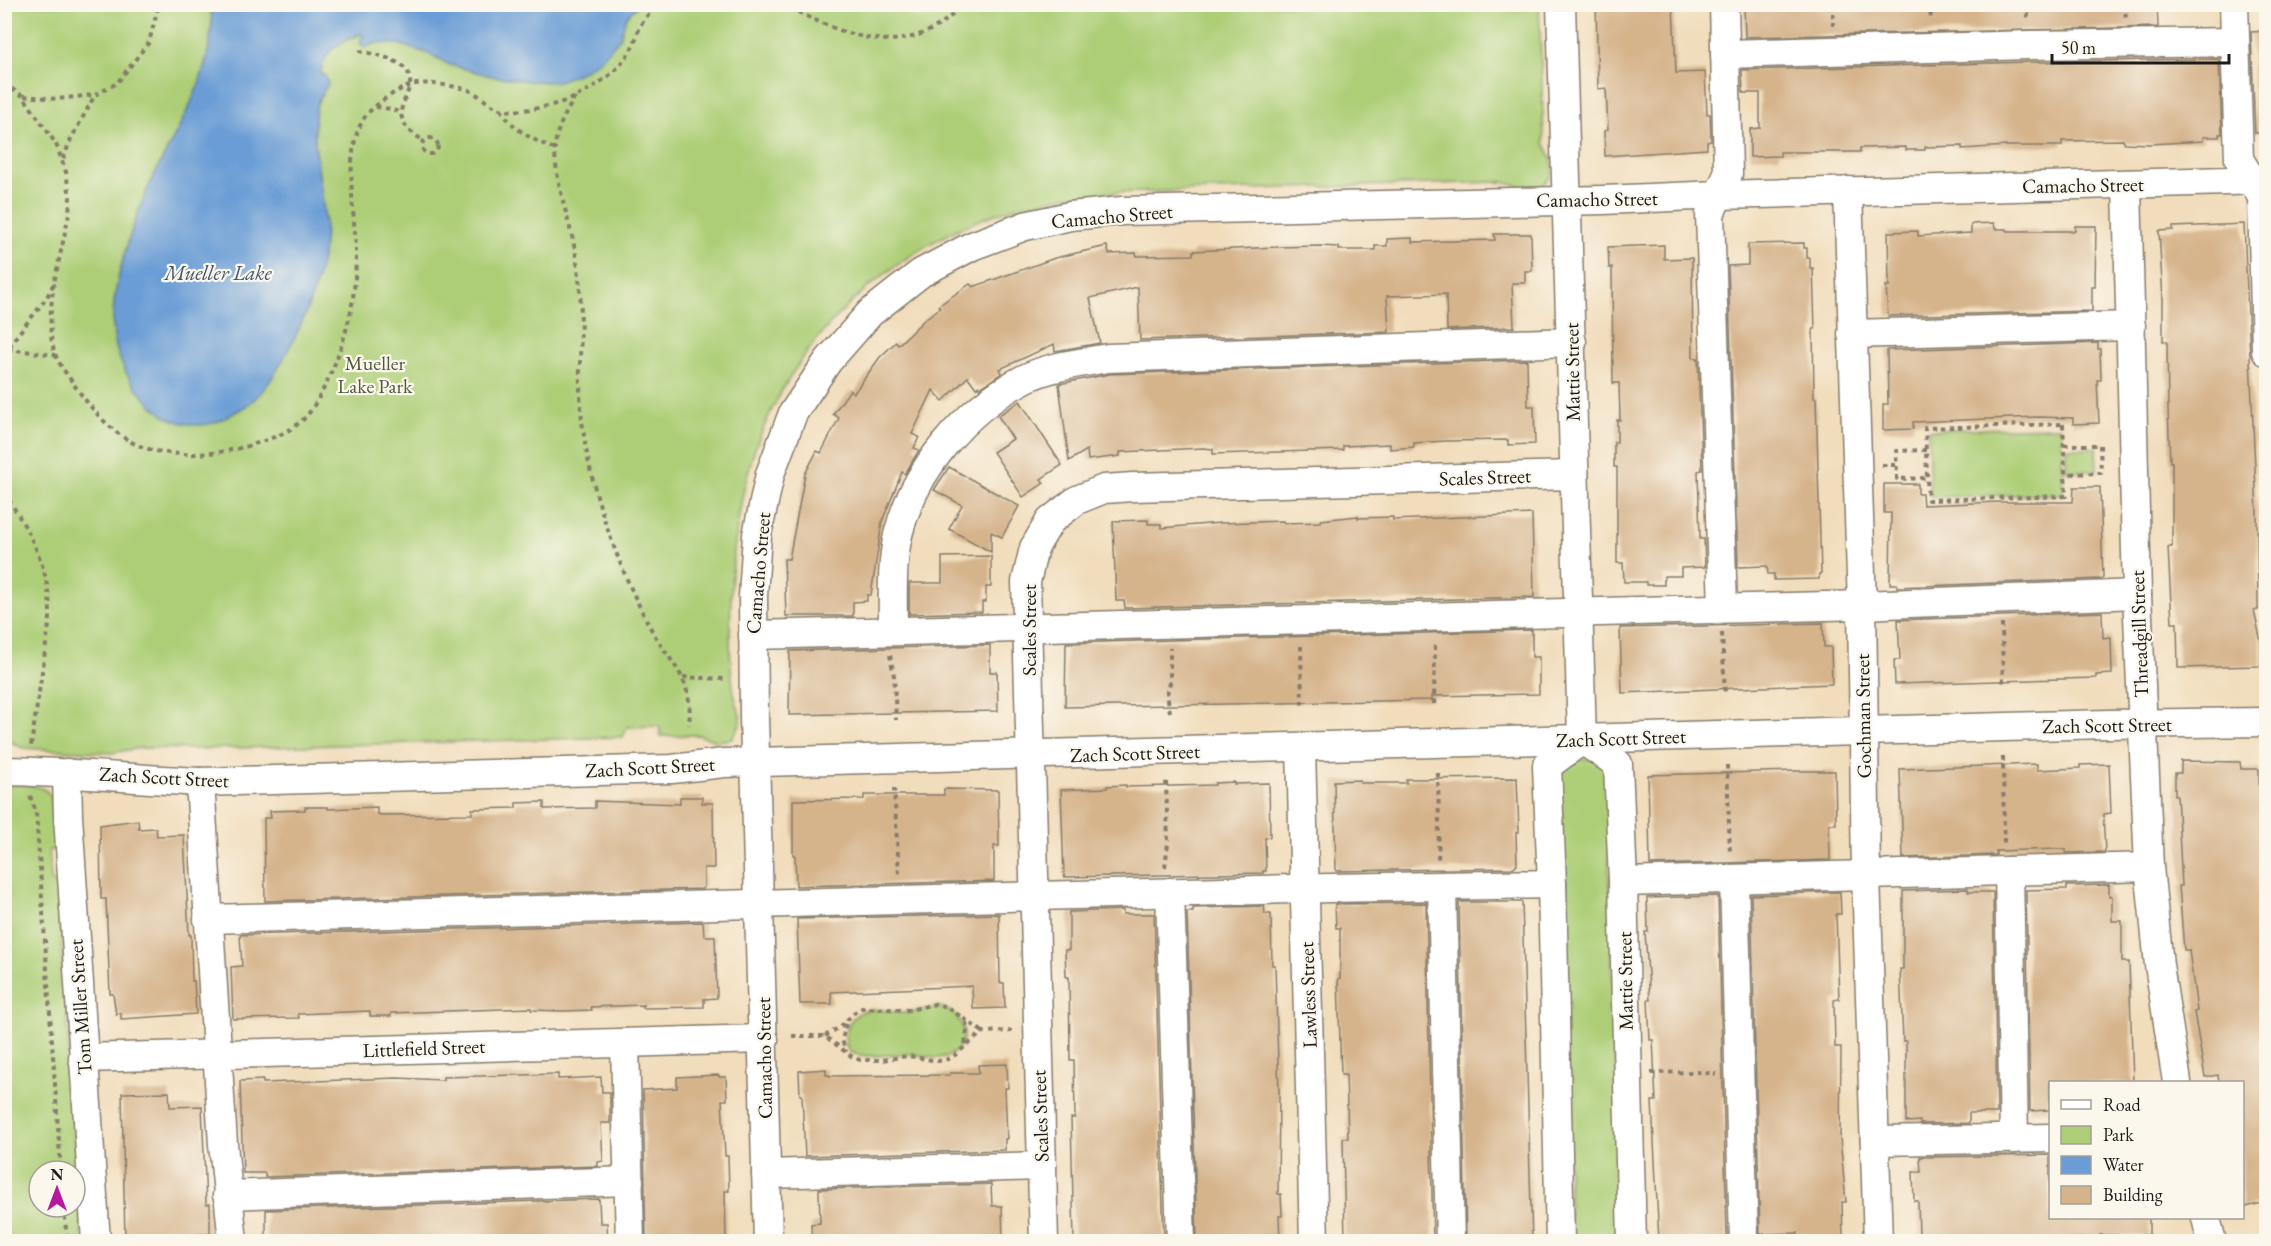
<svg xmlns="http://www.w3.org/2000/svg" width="2271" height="1246" font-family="'EB Garamond',serif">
  <rect width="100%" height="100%" fill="#fbf7ec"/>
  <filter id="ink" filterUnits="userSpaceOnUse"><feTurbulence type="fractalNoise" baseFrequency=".0167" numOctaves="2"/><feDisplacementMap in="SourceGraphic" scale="12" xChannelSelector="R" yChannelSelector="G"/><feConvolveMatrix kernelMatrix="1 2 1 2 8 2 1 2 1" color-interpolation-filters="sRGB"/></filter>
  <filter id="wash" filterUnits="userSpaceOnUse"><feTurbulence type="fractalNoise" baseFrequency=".008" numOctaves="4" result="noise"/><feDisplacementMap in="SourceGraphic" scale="24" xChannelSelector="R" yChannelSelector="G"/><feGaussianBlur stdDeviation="1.35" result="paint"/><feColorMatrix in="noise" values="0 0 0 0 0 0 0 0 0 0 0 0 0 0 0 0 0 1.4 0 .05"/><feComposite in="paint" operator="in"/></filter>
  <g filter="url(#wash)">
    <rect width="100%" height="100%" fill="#f1ddbc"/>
    <g fill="#adce77" stroke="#64754a" stroke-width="1.5" fill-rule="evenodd">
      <path d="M5 5H1539L1544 143C1551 156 1559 170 1546 182 1541 187 1536 189 1529 188 1519 187 1510 183 1501 182L1105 193C1087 195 1068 195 1051 199 922 224 809 314 760 436 742 479 732 549 731 596 730 626 729 658 733 687 734 699 740 710 741 722L732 739 717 741 698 735 661 736 659 726 627 727 623 737 198 749 140 748 111 753 23 748 5 739Z"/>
      <polygon points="2061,427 2063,494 1930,497 1928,430"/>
      <polygon points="2066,448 2096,448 2097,471 2066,471"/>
      <polygon points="1595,759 1606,770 1621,1241 1570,1241 1558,766 1569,760"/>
      <path d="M15 785C30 786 42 784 51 796L55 849 49 850 51 880 58 886 82 1241H5L4 788ZM39 1171H75V1207H39Z"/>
      <path d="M936 1007C961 1008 976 1041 950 1055 937 1062 923 1054 909 1054 888 1054 870 1060 849 1052 840 1035 849 1012 870 1010 881 1008 892 1013 903 1013 914 1013 925 1009 936 1007Z"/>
    </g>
    <path fill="#6a9dd5" stroke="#435c78" stroke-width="1.5" d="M209 5H638L626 17 620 38 602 59 582 72 556 82 528 81 491 76 450 65 429 54 398 44 376 43 364 48 360 43 363 36 361 34C338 44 326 47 320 74L325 75 328 84C324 91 317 100 316 108 311 142 321 178 324 212 329 259 309 313 286 354 275 375 262 397 241 409 231 414 219 423 208 424 193 427 172 422 161 413 110 371 105 326 121 267 128 240 136 215 147 190 169 142 201 97 209 45 211 32 214 16 209 5Z"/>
    <g id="blocks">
      <g fill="#d5b48c">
        <polygon points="1596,4 1673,4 1676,73 1705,72 1707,114 1710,114 1711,141 1707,142 1707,149 1605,156 1604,131 1608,130 1606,88 1598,89"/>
        <polygon points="1744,4 2157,4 2158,27 1745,37"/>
        <polygon points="2266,31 2266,133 2255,133 2251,32"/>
        <polygon points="2219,59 2222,134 2219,134 2219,137 2203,137 2203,141 2150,144 2124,143 2123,140 2062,141 2062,146 2007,146 1962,149 1962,146 1925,147 1925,150 1906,150 1906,147 1860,148 1860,152 1780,152 1780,156 1750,157 1750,129 1760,128 1760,93 1743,93 1742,70 2029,62"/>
        <polygon points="1994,223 1995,229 2007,229 2007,231 2075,231 2075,226 2096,226 2095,287 2092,287 2092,311 1888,316 1886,286 1889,286 1888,232 1918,231 1918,236 1971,233 1971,224"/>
        <polygon points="2244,224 2257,513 2258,610 2254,610 2261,642 2261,666 2178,668 2177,623 2172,623 2168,547 2172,547 2172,462 2170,462 2168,409 2167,341 2163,341 2163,300 2159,231 2173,230 2173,227"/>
        <polygon points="1494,234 1531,234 1532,271 1525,271 1525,283 1512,283 1514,327 1447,330 1446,294 1420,295 1387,296 1389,332 1140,340 1138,287 1090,298 1100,343 1055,351 1054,344 1000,369 1002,373 980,388 979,386 976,388 968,377 943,401 933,390 912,434 919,437 914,448 919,450 905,474 902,472 882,522 871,595 867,595 867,601 853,602 853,616 786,616 784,559 789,559 805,474 817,451 821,453 839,418 833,414 850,390 854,393 880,357 896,342 898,345 926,318 940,308 938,306 970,284 973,287 1055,258 1107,246 1109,254 1136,253 1137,256 1193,255 1193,251 1277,247 1319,246 1339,247 1339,250 1375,250 1375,246 1387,246 1387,239 1412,238 1412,242 1495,240"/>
        <polygon points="1804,243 1804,248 1807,248 1807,258 1810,258 1810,268 1813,268 1815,329 1813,329 1814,398 1816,398 1821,573 1819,574 1819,579 1774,580 1774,574 1768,574 1767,566 1738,567 1728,266 1748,265 1748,244"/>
        <polygon points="1664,245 1664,259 1692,258 1693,358 1698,358 1702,470 1698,471 1700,539 1704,539 1705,567 1681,568 1681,576 1664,576 1664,585 1646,585 1646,582 1624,582 1623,563 1617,563 1617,467 1614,467 1614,442 1617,442 1617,420 1620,420 1619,383 1613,383 1612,267 1609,268 1608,247"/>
        <polygon points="2098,343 2098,349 2100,349 2101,380 2097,380 2099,423 2073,424 2073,418 2038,417 1913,422 1913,429 1883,430 1883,404 1888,404 1887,350"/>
        <polygon points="1527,360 1528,406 1534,406 1535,444 1508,445 1508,440 1446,441 1414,443 1414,447 1390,449 1390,444 1343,446 1343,450 1213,454 1213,449 1203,448 1120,452 1120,456 1088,460 1087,450 1069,461 1059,384 1069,382 1110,374"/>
        <polygon points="1020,401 1062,465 1041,479 1044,483 1023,497 993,452 1013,439 998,416"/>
        <polygon points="949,467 1019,506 1002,537 991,532 991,552 949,529 962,505 934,490"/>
        <polygon points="1884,484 1918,484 1918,494 1922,494 1923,505 1999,502 2073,502 2074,487 2100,487 2103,577 2101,579 1897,587 1897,584 1890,584 1891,513 1884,513"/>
        <polygon points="1532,514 1534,597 1125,608 1124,601 1116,601 1113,521 1148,520 1148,524 1161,524 1161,528 1220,523 1283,521 1284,523 1321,522 1321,520 1358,516 1358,518 1393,517 1393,520"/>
        <polygon points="991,556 991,587 986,587 986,602 982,602 982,612 909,614 909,583 942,583 942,557"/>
        <polygon points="2102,612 2103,638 2111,637 2112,674 2096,675 2096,678 1895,684 1894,660 1900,660 1898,620"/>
        <polygon points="1823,623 1824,647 1831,647 1832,684 1622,693 1620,628"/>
        <polygon points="1532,630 1532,657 1539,657 1539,694 1432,696 1432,700 1065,707 1066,643"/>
        <polygon points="990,645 990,672 997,672 998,711 789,715 790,651"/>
        <polygon points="2181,761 2240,762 2241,769 2259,769 2260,808 2266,807 2266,1202 2242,1208 2242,1083 2219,1083 2218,1075 2205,1077 2194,1012 2197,1011 2189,950 2184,950 2179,886 2182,886 2177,795 2175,795 2175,773 2181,773"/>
        <polygon points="2037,764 2037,770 2080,768 2080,765 2109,764 2111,813 2103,814 2105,852 2066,853 2066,850 2059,849 1996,851 1996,855 1903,858 1900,769"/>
        <polygon points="1796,771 1835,771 1836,824 1829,824 1830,860 1650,865 1648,775"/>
        <polygon points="1517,778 1519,832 1516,832 1517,865 1512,868 1336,871 1334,781 1360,780 1360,783 1406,783 1406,779"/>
        <polygon points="1234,782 1234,784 1269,783 1270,837 1265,838 1266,871 1263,871 1263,873 1064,877 1061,790 1107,788 1107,786 1126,785 1126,787 1215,785 1215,783"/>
        <polygon points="944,789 998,790 999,846 994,846 994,881 796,886 795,855 793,855 793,800 864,799 864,795 944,795"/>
        <polygon points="680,797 702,797 702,803 713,803 714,868 704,868 704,887 702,889 265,901 264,818 271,818 270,811 305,810 305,807 328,807 328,809 377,807 377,814 382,815 472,814 472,809 516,808 516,803 544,802 544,809 595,808 595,801 680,804"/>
        <polygon points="138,820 139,829 156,828 157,836 184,835 189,935 191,935 192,981 194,981 196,1014 121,1019 121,1013 116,1014 113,994 110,994 106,899 101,899 100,825"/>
        <polygon points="2109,885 2109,896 2112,896 2112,921 2122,921 2122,962 2129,962 2133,1083 2050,1083 2050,1110 2030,1111 2026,890 2067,889 2067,886"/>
        <polygon points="1968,889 1968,892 1993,892 1997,1113 1969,1113 1969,1123 1920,1124 1920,1121 1906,1122 1906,1041 1903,1041 1900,969 1903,969 1903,891"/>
        <polygon points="1840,892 1841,914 1836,914 1839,999 1834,1000 1835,1047 1841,1047 1840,1138 1846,1202 1842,1202 1843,1239 1798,1241 1798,1233 1760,1234 1751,895"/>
        <polygon points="1718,896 1727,1235 1726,1242 1659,1242 1652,1101 1656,1101 1653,1040 1650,1040 1648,1000 1650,1000 1645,932 1648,932 1647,898"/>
        <polygon points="1459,902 1522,902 1532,1242 1466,1242"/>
        <polygon points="1426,903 1433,1242 1345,1242 1343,1138 1348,1138 1346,1075 1341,1075 1338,979 1340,978 1340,928 1336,928 1335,904"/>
        <polygon points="1264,906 1265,914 1271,914 1272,965 1275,965 1279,1094 1278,1194 1281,1194 1282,1216 1279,1216 1280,1241 1197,1242 1187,912 1193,912 1193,908"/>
        <polygon points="1123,910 1123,914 1154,914 1164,1242 1074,1242 1071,1118 1075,1118 1074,1060 1070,1060 1069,977 1066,977 1065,950 1069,950 1069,912"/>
        <polygon points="999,914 1000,983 1004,983 1005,1008 973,1009 972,986 831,992 832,1004 800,1004 797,919"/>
        <polygon points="703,922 704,936 715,936 717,998 704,999 704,1007 643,1008 643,1005 591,1007 592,1010 563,1011 531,1010 531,1008 391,1013 391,1016 370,1016 370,1011 298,1014 299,1018 233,1019 231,967 242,966 240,935"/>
        <polygon points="1007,1064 1008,1088 1005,1088 1007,1139 1005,1139 1005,1150 805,1156 802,1095 800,1095 799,1071 826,1069 826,1075 829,1075 830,1076 950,1075 950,1073 979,1073 978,1065"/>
        <polygon points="558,1074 558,1079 601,1077 602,1092 610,1092 610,1123 601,1123 603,1161 598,1162 598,1166 265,1177 265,1173 243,1173 240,1081 263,1080 263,1083 397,1078 443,1080 443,1077"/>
        <polygon points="719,1075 719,1077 726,1077 727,1100 722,1100 725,1156 728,1156 729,1191 725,1191 726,1242 646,1242 643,1090 677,1088 677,1077"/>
        <polygon points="169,1092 170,1107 202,1106 206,1204 210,1204 210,1234 199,1234 199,1242 125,1242 122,1093"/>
        <polygon points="2050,1155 2050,1218 2149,1218 2149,1235 2100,1235 2100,1237 2049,1240 1956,1241 1931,1241 1931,1236 1919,1236 1918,1201 1914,1201 1913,1172 1921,1172 1920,1157"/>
        <polygon points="991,1184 992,1206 1002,1206 1003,1242 812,1242 811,1224 820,1223 819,1189"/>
        <polygon points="599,1199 600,1223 607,1223 608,1242 266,1242 266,1210"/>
      </g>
    </g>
  </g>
  <g filter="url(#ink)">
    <use href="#blocks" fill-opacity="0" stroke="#867c6c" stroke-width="1.5"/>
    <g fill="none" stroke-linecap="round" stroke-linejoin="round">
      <defs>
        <g id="minor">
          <polyline points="1561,4 1582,740"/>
          <polyline points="2234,4 2239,159 2262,197 2266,351"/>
          <polyline points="1725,54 2029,45 2235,42"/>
          <polyline points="2127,184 2137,594 2149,867 2159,965 2177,1082"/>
          <polyline points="1848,191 1862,605 1866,875 1878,1242"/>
          <polyline points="1852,334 2131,326"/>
          <polyline points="1723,608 1710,214 1728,174 1724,4"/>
          <path d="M893 631C893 599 891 566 898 535 914 469 965 410 1024 379 1050 366 1080 363 1108 358L1572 342"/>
          <polyline points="753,635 1862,605 2137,594"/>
          <polyline points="1582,740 1618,764 1623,882 1632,1242"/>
          <polyline points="1301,748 1314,1242"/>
          <path d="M4 771C70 772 135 779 200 782L672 769 724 763 2108 724 2266 722"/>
          <polyline points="67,773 68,816 96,1242"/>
          <polyline points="200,782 223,1144 233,1242"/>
          <polyline points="2009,871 2014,1139"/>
          <polyline points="1734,879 1744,1242"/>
          <polyline points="1623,882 2149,867"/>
          <polyline points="1442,886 1450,1242"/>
          <polyline points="1170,892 1181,1242"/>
          <polyline points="208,919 1330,888 1552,884"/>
          <polyline points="625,1043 630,1242"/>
          <polyline points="83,1058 764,1039"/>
          <polyline points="1875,1141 2050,1138"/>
          <polyline points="766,1174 1042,1166"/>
          <polyline points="227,1195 629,1181"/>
          <polyline points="2206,1218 2212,1242"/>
          <polyline points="768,1242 754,717 753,596 757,535 770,474 793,413 828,361 870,313 921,273 972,246 1025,226 1070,216 1122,211 1603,200 1719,195 2266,180"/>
          <polyline points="1044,1242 1026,582 1034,548 1050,521 1077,500 1104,489 1133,487 1574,475"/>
          <polyline points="1560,1242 1552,884 1547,766 1582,740"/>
        </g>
      </defs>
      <use href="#minor" stroke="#867c6c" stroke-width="31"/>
      <g stroke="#867c6c" stroke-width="4" stroke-dasharray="4.5 4.5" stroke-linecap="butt">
        <path d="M782 4C843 35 908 66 963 4"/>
        <polyline points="1833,4 1833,26"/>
        <polyline points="1930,4 1931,22"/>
        <polyline points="2027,4 2028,20"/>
        <polyline points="2125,4 2126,19"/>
        <path d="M359 51C379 55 420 62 408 91 405 100 399 109 402 118 405 129 415 135 424 141"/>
        <polyline points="4,84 23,96 56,144 66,172 70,197 69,214 54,283 46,299 15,338 4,355"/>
        <polyline points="24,96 57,99 94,95"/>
        <path d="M575 97C566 113 554 132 555 151 556 188 572 226 577 262 584 304 579 347 580 389 581 439 593 489 610 536 621 567 634 597 650 627 670 665 694 676 689 725"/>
        <polyline points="376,107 391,109 401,113"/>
        <path d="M501 109C512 130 534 140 554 149"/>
        <circle cx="430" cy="146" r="8"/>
        <polyline points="63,159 71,139 95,95 117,83 149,42 159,4"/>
        <path d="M54 283C51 304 47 336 56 356 60 366 69 377 75 386 89 406 106 426 126 439 158 460 213 456 248 446 271 439 297 431 311 410 331 381 348 333 353 298 355 283 356 266 356 251 355 213 341 144 368 113 379 102 397 89 412 85 424 81 456 86 469 90 480 95 489 105 500 109 519 114 560 105 577 96 596 86 618 72 629 53 636 43 637 30 644 20 648 14 654 9 658 4"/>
        <polyline points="8,349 55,355"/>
        <polygon points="2063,424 2066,496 1928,500 1925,428"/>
        <polyline points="2064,445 2100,445 2101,473 2065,474"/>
        <polyline points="1926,450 1896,451 1897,479 1927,478"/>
        <polyline points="1882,465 1896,465"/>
        <path d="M4 492C31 535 50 566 50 618L31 746"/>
        <polyline points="2002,624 2003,686"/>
        <polyline points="1722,633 1725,694"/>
        <polyline points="1301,646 1302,708"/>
        <polyline points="890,655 894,676 896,720"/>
        <polyline points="683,677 725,679"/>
        <polyline points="1434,704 1435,642"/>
        <polyline points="1170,712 1167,694 1170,683 1170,648"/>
        <polyline points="2003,757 2004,846"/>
        <polyline points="1727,765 1730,854"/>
        <polyline points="1438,773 1439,825 1438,862"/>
        <polyline points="894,788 899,874"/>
        <polyline points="30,796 36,812 61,1171"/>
        <polyline points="1165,867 1168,843 1166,781"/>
        <polyline points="846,1024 842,1040 846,1052"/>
        <polyline points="792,1036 825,1036 851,1056 860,1060 881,1060 908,1056 938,1061 948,1059 955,1055 983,1032 1012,1031"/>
        <polyline points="825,1036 840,1027 855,1012 862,1008 910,1010 935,1004 947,1007 983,1032"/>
        <polyline points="965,1044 967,1030 966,1022"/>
        <polyline points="1651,1073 1697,1072 1716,1074"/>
        <polyline points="64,1207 67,1242"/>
      </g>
      <use href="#minor" stroke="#fff" stroke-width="28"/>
    </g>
  </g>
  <g text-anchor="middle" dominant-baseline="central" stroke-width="4.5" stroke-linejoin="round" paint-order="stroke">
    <g font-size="20" fill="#1c1c1c" stroke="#fbf7ec">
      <text transform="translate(2083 185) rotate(-1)">Camacho Street</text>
      <text transform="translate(1597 199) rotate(-1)">Camacho Street</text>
      <text transform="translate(1112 216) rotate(-5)">Camacho Street</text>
      <text transform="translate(1572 372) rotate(-91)">Mattie Street</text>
      <text transform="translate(1485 477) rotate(-2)">Scales Street</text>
      <text transform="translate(758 573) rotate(-85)">Camacho Street</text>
      <text transform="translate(1029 630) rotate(-90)">Scales Street</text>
      <text transform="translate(2139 634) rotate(-92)">Threadgill Street</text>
      <text transform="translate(1863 716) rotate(-91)">Gochman Street</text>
      <text transform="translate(2107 725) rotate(-1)">Zach Scott Street</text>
      <text transform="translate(1621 738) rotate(-2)">Zach Scott Street</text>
      <text transform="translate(1135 753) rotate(-2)">Zach Scott Street</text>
      <text transform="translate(650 767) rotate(-3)">Zach Scott Street</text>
      <text transform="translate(164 777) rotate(3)">Zach Scott Street</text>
      <text transform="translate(1625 981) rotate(-91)">Mattie Street</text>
      <text transform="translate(1308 995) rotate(-92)">Lawless Street</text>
      <text transform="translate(80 1007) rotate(-94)">Tom Miller Street</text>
      <text transform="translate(424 1048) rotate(-2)">Littlefield Street</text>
      <text transform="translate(764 1058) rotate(-91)">Camacho Street</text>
      <text transform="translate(1040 1116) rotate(-92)">Scales Street</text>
    </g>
    <g font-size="20" fill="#4f5a3c" stroke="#fbf7ec">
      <text x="375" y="363">Mueller<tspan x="375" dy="23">Lake Park</tspan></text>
    </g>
    <g font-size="21" font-style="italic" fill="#3f566f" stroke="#fbf7ec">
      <text x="218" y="272">Mueller Lake</text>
    </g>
  </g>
  <rect width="2271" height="1246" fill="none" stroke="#fbf7ec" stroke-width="24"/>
  <rect x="2049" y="1081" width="195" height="138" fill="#fbf7ec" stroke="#a29f99" stroke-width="1.5"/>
  <rect x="2061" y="1100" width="30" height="9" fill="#ffffff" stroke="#a29f99" stroke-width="1.5"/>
  <text x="2103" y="1111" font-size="18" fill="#1c1c1c">Road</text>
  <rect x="2061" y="1126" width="30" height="18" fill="#adce77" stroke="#a29f99" stroke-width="1.5"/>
  <text x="2103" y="1141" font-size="18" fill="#1c1c1c">Park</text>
  <rect x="2061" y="1156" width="30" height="18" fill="#6a9dd5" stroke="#a29f99" stroke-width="1.5"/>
  <text x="2103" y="1171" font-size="18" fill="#1c1c1c">Water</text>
  <rect x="2061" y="1186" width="30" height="18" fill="#d5b48c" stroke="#a29f99" stroke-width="1.5"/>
  <text x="2103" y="1201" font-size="18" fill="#1c1c1c">Building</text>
  <g transform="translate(57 1189)"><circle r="28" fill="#fbf7ec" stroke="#a29f99" stroke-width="1.5"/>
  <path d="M0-4.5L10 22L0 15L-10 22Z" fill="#b5179e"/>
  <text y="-9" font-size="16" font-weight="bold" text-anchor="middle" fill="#1c1c1c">N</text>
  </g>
  <path d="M2052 54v9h177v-9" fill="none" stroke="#1c1c1c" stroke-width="3"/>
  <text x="2061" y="54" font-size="18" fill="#1c1c1c" stroke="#fbf7ec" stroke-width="4.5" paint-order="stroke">50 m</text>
</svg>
